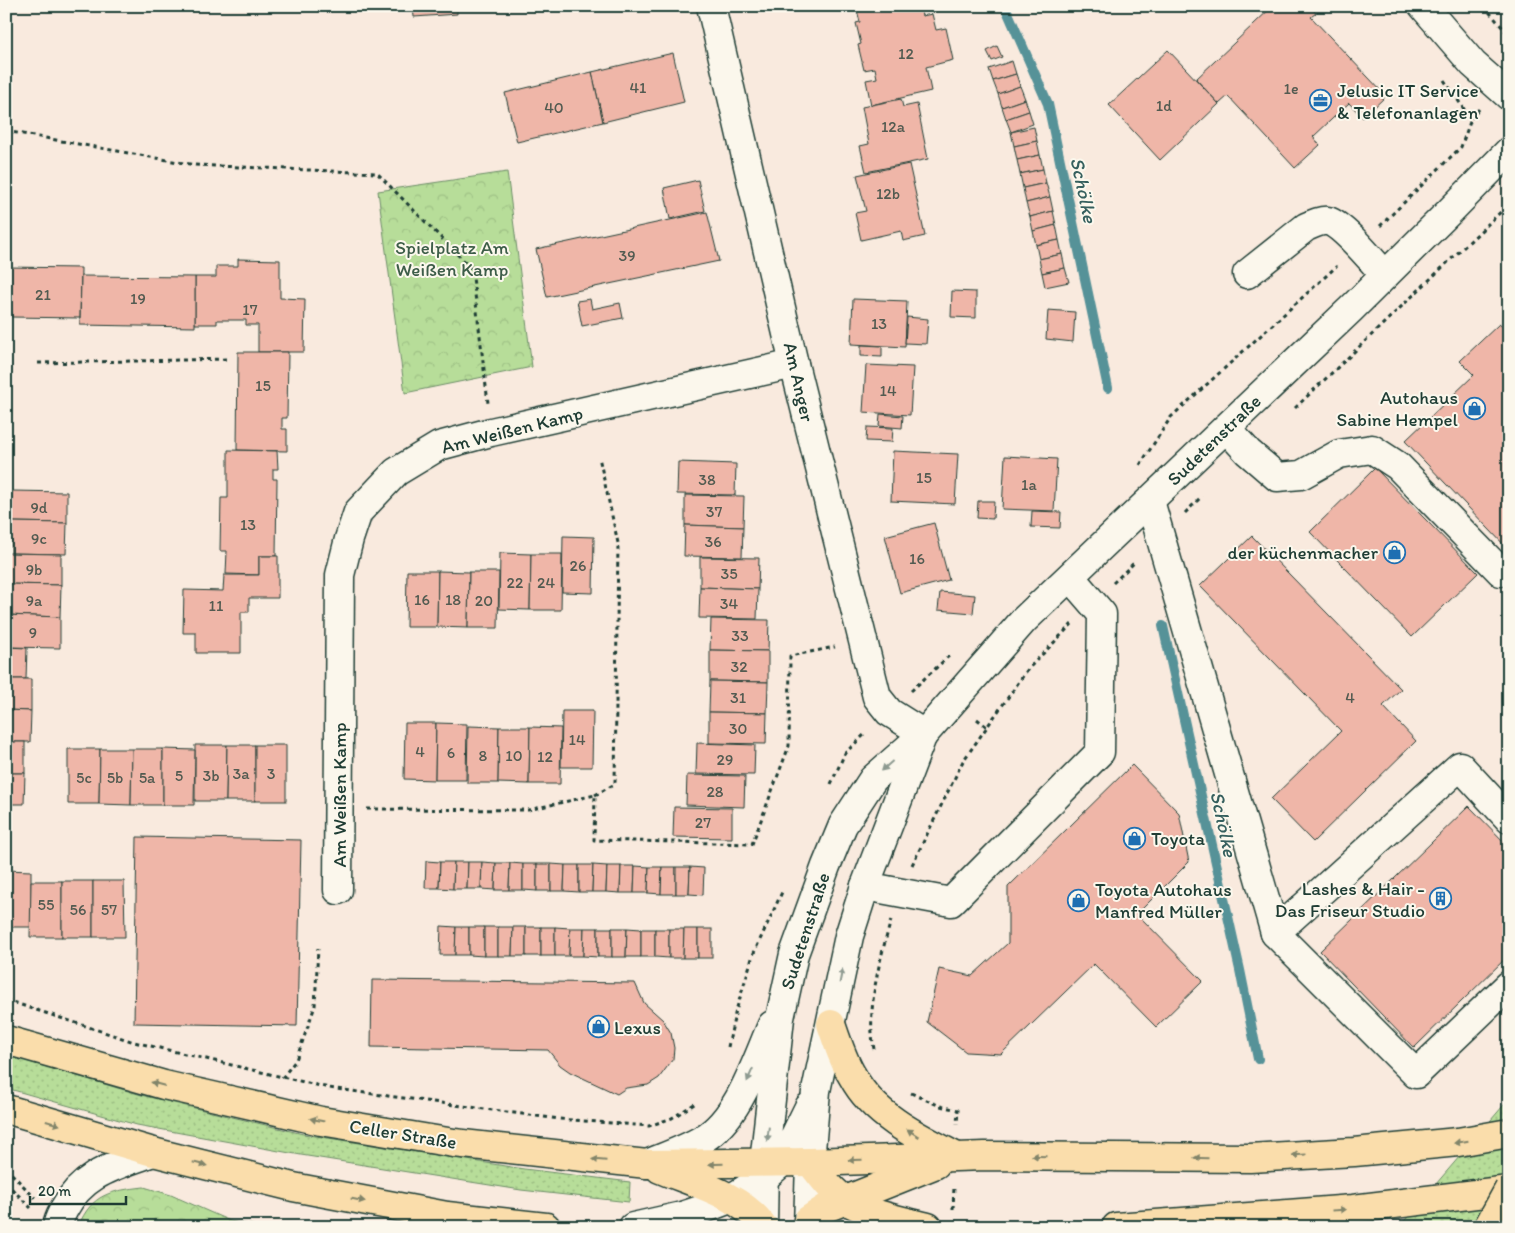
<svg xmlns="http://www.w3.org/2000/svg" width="1515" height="1233" font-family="Itim,sans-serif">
  <defs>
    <pattern id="grass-dots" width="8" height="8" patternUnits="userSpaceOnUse" patternTransform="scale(1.25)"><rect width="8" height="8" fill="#b7dd99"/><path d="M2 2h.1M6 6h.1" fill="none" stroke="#9dbf84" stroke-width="1.8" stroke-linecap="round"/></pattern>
    <pattern id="forest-crowns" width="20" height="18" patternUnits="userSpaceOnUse" patternTransform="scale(1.25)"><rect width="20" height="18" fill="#b7dd99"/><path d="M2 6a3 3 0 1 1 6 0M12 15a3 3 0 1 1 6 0" fill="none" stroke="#9dbf84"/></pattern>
  </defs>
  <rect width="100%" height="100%" fill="#f9eade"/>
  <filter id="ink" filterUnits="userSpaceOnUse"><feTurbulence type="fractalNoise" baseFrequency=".02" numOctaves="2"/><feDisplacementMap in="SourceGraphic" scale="10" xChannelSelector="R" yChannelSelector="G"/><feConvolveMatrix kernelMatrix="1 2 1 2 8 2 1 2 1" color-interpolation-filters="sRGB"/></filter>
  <g filter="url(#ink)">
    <g fill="url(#grass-dots)" stroke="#6b8d66">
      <polygon points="6,1055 145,1096 303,1134 524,1169 630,1182 629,1202 521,1190 301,1155 137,1125 6,1088"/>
      <polygon points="1509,1099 1509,1227 1399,1227"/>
    </g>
    <g fill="url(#forest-crowns)" stroke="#6b8d66">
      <polygon points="507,172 532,367 405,393 378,191"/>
      <path d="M144 1187 171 1195 230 1221 262 1227H78C92 1193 111 1191 144 1187Z"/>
    </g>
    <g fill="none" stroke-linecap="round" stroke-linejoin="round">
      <g stroke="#579298" stroke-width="10">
        <polyline points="1005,6 1048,104 1108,388"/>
        <polyline points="1163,626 1240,970 1258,1059"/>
      </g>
    </g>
    <g fill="#efb6a8" stroke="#1f3d34">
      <polygon points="413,6 457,6 457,14 414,17"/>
      <polygon points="856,6 920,6 922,16 932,14 936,30 946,28 953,60 926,67 931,91 871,105 866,80 877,78 875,68 864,70 858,45 861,44 856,23 860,22"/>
      <polygon points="1273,6 1309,6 1316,13 1311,17 1386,96 1363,118 1349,103 1313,137 1320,145 1295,168 1228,96 1219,104 1196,79"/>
      <polygon points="997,46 1002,57 992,61 987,51"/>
      <polygon points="1168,50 1219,104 1160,160 1109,105"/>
      <polygon points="673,53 684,102 603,122 592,72"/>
      <polygon points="1012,61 1016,74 993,81 989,69"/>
      <polygon points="592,72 603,122 517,142 505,93"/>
      <polygon points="1016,74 1020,86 998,94 993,81"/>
      <polygon points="1020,86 1025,99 1002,107 998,94"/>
      <polygon points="901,99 903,107 917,104 928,159 866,172 860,146 869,144 862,107"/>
      <polygon points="1025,99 1029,111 1006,119 1002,107"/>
      <polygon points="1029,111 1033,124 1011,132 1006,119"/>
      <polygon points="1034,127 1037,141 1014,146 1011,132"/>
      <polygon points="1037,141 1040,155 1017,160 1014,146"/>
      <polygon points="1040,155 1043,169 1020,174 1017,160"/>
      <polygon points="909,164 925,236 903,241 901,231 861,240 855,213 866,211 857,175"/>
      <polygon points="1043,169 1046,183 1023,188 1020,174"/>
      <polygon points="698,180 705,211 670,219 664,188"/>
      <polygon points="1046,183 1050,197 1026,203 1023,188"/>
      <polygon points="1050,197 1053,211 1030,217 1026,203"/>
      <polygon points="1053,211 1056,225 1033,231 1030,217"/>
      <polygon points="707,212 719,261 547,297 536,249"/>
      <polygon points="1056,225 1059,240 1036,245 1033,231"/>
      <polygon points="1059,240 1062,254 1039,259 1036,245"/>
      <polygon points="1062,254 1065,268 1042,273 1039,259"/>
      <polygon points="238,259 280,260 280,298 305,299 304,352 258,352 258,325 246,325 246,320 217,320 217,324 195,324 195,277 216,277 216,266 238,266"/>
      <polygon points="6,267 81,268 80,318 11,317 12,312 6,312"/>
      <polygon points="1065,268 1069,282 1045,287 1042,273"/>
      <polygon points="81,276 195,277 195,327 80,325"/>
      <polygon points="952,291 976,292 976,318 951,317"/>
      <polygon points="590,299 592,309 620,303 623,318 582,326 577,301"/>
      <polygon points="853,299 907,301 905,347 851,344"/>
      <polygon points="1048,310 1075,312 1073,342 1046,339"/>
      <polygon points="907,317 928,319 926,344 905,343"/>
      <polygon points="1499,324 1509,332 1508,549 1405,441 1474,375 1460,361"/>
      <polygon points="861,345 882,346 882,357 861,356"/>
      <polygon points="238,352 288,352 287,418 282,418 282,429 287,429 287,451 237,450"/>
      <polygon points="866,365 913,367 910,415 863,412"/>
      <polygon points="880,414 903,416 902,428 879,426"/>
      <polygon points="867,427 893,428 892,442 866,441"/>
      <polygon points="228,450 277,451 278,469 273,469 273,479 277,479 276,556 259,556 259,575 226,574 227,551 220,551 221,498 228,498"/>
      <polygon points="893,451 958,454 955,504 891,501"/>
      <polygon points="1005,456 1057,459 1054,511 1002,509"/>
      <polygon points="678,462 736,464 735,495 677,494"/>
      <polygon points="1375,468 1478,573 1412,637 1310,532"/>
      <polygon points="12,491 67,492 67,523 11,522"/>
      <polygon points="685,495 744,496 743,527 685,525"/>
      <polygon points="978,501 994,501 993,519 977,518"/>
      <polygon points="1032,511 1061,512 1060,528 1031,527"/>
      <polygon points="11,522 67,523 66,554 11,553"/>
      <polygon points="934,523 949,580 900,593 885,536"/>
      <polygon points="685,525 743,527 742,557 684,556"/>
      <polygon points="563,536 594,537 593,593 562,592"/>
      <polygon points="1252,536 1401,689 1383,706 1416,741 1313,842 1271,799 1341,731 1200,586"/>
      <polygon points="6,553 61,554 61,585 6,584"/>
      <polygon points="500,553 531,554 530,610 499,609"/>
      <polygon points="531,554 562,554 561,610 530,610"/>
      <polygon points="259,556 278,556 278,598 249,598 249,612 241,612 241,653 196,653 196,633 183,633 184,590 223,591 224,575 259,575"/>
      <polygon points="700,557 759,558 758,589 700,587"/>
      <polygon points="407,571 438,571 437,627 406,627"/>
      <polygon points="438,571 469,572 468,628 437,627"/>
      <polygon points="469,572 499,572 498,628 468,628"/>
      <polygon points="6,584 61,585 60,617 6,615"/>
      <polygon points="700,587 758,589 757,619 699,618"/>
      <polygon points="940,592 975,595 973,613 938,610"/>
      <polygon points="6,615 60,617 60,648 6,647"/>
      <polygon points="711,619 769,620 768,651 710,650"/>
      <polygon points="6,647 27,648 26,679 6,679"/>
      <polygon points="710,650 768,651 768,682 710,681"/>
      <polygon points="6,679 31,679 31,711 6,710"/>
      <polygon points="710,681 768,682 767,713 709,712"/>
      <polygon points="6,710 31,711 30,742 6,742"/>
      <polygon points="562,711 593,711 592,767 561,767"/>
      <polygon points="709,712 767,713 766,744 709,743"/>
      <polygon points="405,723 436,723 435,780 404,779"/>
      <polygon points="436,723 467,724 466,780 435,780"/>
      <polygon points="468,726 499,727 498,783 467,783"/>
      <polygon points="499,727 530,727 529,784 498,783"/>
      <polygon points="530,727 561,728 560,784 529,784"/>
      <rect x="6" y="742" width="19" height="31"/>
      <polygon points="697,743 755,745 754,775 696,774"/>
      <polygon points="195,745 227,745 226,801 195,801"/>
      <polygon points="227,745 255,745 255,801 226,801"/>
      <rect x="255" y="745" width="31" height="56"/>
      <polygon points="68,749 100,749 99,804 68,804"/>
      <polygon points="100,749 132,749 131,805 99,804"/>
      <polygon points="132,749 163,749 163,805 131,805"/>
      <polygon points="163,749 195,750 194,805 163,805"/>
      <polygon points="1132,765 1179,813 1189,862 1137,914 1203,981 1156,1027 1094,964 1001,1054 966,1052 927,1022 939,969 972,976 1008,943 1008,887"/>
      <polygon points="6,773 25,773 24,804 6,804"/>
      <polygon points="687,775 745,776 744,807 686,805"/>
      <polygon points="1469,806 1509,847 1509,955 1414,1048 1320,951"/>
      <polygon points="674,807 732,808 732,838 673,837"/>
      <polygon points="137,837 301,840 297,1026 134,1023"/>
      <polygon points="426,861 440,862 439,888 425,888"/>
      <polygon points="440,862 454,862 453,889 439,888"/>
      <polygon points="454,862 468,862 467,889 453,889"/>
      <polygon points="468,862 482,862 481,889 467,889"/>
      <polygon points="482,862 496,863 495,890 481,889"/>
      <polygon points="496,863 510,863 509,890 495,890"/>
      <polygon points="510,863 523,864 523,890 509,890"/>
      <polygon points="523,864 537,864 537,891 523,890"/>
      <rect x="537" y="864" width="14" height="27"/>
      <polygon points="551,864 565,865 564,891 551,891"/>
      <polygon points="565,865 579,865 579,892 564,891"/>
      <polygon points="579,865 593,865 592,892 579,892"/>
      <polygon points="593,865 607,866 606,892 592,892"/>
      <polygon points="607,866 621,866 620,893 606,892"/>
      <polygon points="621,866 635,866 634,893 620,893"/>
      <polygon points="635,866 649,867 648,893 634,893"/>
      <polygon points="649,867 662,867 661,894 648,893"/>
      <polygon points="662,867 676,867 676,894 661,894"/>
      <polygon points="676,867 690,867 689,894 676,894"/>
      <polygon points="690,867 704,868 703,895 689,894"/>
      <polygon points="6,870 31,871 31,927 6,927"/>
      <polygon points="31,881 62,881 62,937 30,937"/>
      <rect x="62" y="881" width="31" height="56"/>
      <polygon points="93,881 124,881 125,937 93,937"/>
      <polygon points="441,926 456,927 455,955 440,955"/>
      <polygon points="456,927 469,927 469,955 455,955"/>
      <polygon points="469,927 484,927 484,956 469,955"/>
      <rect x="484" y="927" width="14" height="29"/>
      <polygon points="498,927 513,927 512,956 498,956"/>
      <polygon points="513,927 526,927 526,956 512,956"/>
      <rect x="526" y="927" width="15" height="29"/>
      <rect x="541" y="927" width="14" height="29"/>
      <polygon points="555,927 570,928 569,956 555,956"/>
      <polygon points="570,928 584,928 583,956 569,956"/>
      <polygon points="584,928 598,928 598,957 583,956"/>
      <rect x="598" y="928" width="14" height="29"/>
      <polygon points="612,928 627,928 626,957 612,957"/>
      <polygon points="627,928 641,929 641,957 626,957"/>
      <rect x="641" y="929" width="14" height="28"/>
      <polygon points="655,929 669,929 669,958 655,957"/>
      <polygon points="669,929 684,929 683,958 669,958"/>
      <polygon points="684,929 698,929 698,958 683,958"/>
      <rect x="698" y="929" width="14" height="29"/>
      <polygon points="372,980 635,983 644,1003 663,1020 671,1033 674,1048 673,1059 659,1078 648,1085 626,1088 617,1094 570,1072 560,1065 548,1050 371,1047"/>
    </g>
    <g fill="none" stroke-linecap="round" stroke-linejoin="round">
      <defs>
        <g id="minor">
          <polyline points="711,6 794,364 877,697 889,712 924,734"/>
          <polyline points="1423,6 1473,64 1509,96"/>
          <path d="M1247 274 1306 227C1313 224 1321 220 1328 221 1343 225 1374 263 1385 275"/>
          <polyline points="1226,428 1248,452 1277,477 1301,475 1339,454 1372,449 1398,466 1501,572"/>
          <polyline points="1150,501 1275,933 1416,1074 1509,985"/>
          <polyline points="865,886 951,902 1100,752 1102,614 1070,577"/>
          <polyline points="338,890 340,575 349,539 358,512 396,472 439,446 491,432 794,364"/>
          <polyline points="1275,933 1460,766 1509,819"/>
          <path d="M647 1164C666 1156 686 1149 703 1139 739 1118 756 1061 772 1025"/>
          <path d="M57 1227C58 1220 61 1215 64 1209 84 1172 116 1166 153 1152"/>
          <polyline points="633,1227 682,1216 709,1207 730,1199 764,1178 782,1162 809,1107"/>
          <polyline points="763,1227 764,1163 780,1018 794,954 826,866 843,825 873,779 924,734 1024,620 1351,309 1451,210 1509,151"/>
          <polyline points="808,1227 810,1162 816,1091 849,936 865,886 922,737"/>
        </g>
        <g id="major">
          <polyline points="6,1040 164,1085 321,1121 454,1143 647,1164 810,1162"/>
          <polyline points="6,1109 153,1152 293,1187 447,1216 546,1227"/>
          <path d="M660 1169C694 1183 743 1196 764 1227"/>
        </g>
        <g id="highway">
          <path d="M831 1024C837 1042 843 1061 853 1077 873 1115 918 1137 955 1156"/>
          <polyline points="810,1162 985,1156 1250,1158 1354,1152 1458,1142 1509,1133"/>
          <path d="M810 1162C820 1175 832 1192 847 1201 872 1215 900 1220 928 1227"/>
          <polyline points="808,1220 826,1208 936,1164"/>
          <polyline points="1116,1227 1353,1209 1509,1190"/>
        </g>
      </defs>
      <use href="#minor" stroke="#1f3d34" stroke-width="31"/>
      <use href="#major" stroke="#1f3d34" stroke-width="31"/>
      <use href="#highway" stroke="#1f3d34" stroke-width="31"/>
      <g stroke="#1f3d34" stroke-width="3" stroke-dasharray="4 4" stroke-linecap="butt">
        <polyline points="1484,6 1509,35"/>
        <polyline points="1444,80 1471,119"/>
        <polyline points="6,131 195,165 377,173 472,269 488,403"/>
        <polyline points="1380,226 1461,147 1471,119 1479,109"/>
        <polyline points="38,363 229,359"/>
        <polyline points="1295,408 1509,204"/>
        <polyline points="1140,465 1171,417 1337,266"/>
        <polyline points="1185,513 1202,496"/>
        <polyline points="1113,583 1136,561"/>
        <polyline points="911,691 949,656"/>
        <polyline points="977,719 987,727"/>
        <polyline points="831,784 845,753 866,733"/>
        <polyline points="595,795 615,784 618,543 599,457"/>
        <polyline points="367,809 528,810 595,795 594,840 752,844 789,746 790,656 835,647"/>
        <polyline points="912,865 963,761 1028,669 1072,624"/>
        <polyline points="6,1000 134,1042 329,1088 559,1119 649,1126 672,1118 696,1103"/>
        <polyline points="728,1047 735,1014 753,955 783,890"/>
        <path d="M874 1049C866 1008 880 960 891 920"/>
        <polyline points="282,1078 296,1060 315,1006 318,948"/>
        <polyline points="911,1093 940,1106 958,1110 957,1124"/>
        <polyline points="6,1168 35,1198"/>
        <polyline points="6,1183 31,1208"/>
        <polyline points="953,1209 954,1187"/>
      </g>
      <use href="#minor" stroke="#fbf7ec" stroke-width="28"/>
      <use href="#major" stroke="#faddab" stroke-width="28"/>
      <use href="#highway" stroke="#faddab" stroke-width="28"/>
      <defs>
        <polyline id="highway-bridge" points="1488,1227 1509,1189"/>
      </defs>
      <use href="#highway-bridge" stroke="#1f3d34" stroke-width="31" stroke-linecap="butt"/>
      <use href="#highway-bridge" stroke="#faddab" stroke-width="28"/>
    </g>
    <defs><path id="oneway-solid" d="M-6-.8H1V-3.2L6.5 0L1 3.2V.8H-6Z" transform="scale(1.25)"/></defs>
    <g fill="#8d9a90">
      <use href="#oneway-solid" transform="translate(887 766) rotate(138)"/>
      <use href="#oneway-solid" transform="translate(841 976) rotate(-79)"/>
      <use href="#oneway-solid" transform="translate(750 1075) rotate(114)"/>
      <use href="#oneway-solid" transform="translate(768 1134) rotate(97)"/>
    </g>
    <g fill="#82856a">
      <use href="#oneway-solid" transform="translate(158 1084) rotate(-165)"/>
      <use href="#oneway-solid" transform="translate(317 1120) rotate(-168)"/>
      <use href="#oneway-solid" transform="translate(53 1123) rotate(16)"/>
      <use href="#oneway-solid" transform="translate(913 1133) rotate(-147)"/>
      <use href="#oneway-solid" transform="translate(1461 1142) rotate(171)"/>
      <use href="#oneway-solid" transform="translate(1299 1155) rotate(176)"/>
      <use href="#oneway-solid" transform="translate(1039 1156) rotate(-179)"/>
      <use href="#oneway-solid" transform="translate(1201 1158) rotate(-179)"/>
      <use href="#oneway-solid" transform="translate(599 1160) rotate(-175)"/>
      <use href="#oneway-solid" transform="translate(855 1160) rotate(178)"/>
      <use href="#oneway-solid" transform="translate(200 1164) rotate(14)"/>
      <use href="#oneway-solid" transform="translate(716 1164) rotate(179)"/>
      <use href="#oneway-solid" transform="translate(358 1200) rotate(11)"/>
      <use href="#oneway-solid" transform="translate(1339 1210) rotate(-4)"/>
    </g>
  </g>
  <defs>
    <symbol id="office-ring" viewBox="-11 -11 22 22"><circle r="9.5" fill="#fbf7ec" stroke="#1f6fb2" stroke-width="1.5"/><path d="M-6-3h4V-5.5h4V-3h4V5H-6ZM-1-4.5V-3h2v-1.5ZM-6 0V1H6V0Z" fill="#1f6fb2"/></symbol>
    <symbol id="shop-ring" viewBox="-11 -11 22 22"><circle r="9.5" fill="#fbf7ec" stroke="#1f6fb2" stroke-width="1.5"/><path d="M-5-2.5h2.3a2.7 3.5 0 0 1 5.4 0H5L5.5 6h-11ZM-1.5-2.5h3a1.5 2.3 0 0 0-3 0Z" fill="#1f6fb2"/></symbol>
    <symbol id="building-ring" viewBox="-11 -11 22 22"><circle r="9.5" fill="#fbf7ec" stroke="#1f6fb2" stroke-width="1.5"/><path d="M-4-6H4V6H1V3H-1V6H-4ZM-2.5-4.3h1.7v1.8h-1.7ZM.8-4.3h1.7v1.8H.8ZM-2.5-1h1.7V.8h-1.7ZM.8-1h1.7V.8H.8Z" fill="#1f6fb2"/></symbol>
  </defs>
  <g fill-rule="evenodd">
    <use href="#office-ring" x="1308" y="88" width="25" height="25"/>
    <use href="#shop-ring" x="1462" y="396" width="25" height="25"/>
    <use href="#shop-ring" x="1382" y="540" width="25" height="25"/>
    <use href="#shop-ring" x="1122" y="826" width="25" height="25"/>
    <use href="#building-ring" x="1428" y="886" width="25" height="25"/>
    <use href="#shop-ring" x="1066" y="888" width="25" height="25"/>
    <use href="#shop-ring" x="586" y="1014" width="25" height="25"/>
  </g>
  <g text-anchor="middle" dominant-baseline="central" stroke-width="4" stroke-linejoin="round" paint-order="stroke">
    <g font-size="16" fill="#535b51">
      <text x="906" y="53">12</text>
      <text x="638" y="87">41</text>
      <text x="1291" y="88">1e</text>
      <text x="1164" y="105">1d</text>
      <text x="554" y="107">40</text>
      <text x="893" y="126">12a</text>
      <text x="888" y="193">12b</text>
      <text x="627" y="255">39</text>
      <text x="43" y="294">21</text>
      <text x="138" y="298">19</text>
      <text x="250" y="309">17</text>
      <text x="879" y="323">13</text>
      <text x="263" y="385">15</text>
      <text x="888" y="390">14</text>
      <text x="924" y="477">15</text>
      <text x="707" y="479">38</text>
      <text x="1029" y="484">1a</text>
      <text x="39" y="507">9d</text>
      <text x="714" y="511">37</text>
      <text x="248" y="524">13</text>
      <text x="39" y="538">9c</text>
      <text x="713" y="541">36</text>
      <text x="917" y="558">16</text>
      <text x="578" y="565">26</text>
      <text x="34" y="569">9b</text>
      <text x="729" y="573">35</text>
      <text x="515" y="582">22</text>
      <text x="546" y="582">24</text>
      <text x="422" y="599">16</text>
      <text x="453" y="599">18</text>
      <text x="34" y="600">9a</text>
      <text x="484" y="600">20</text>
      <text x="729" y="603">34</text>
      <text x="216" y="605">11</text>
      <text x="33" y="632">9</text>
      <text x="740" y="635">33</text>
      <text x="739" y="666">32</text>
      <text x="738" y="697">31</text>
      <text x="1350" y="697">4</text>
      <text x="738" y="728">30</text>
      <text x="577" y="739">14</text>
      <text x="420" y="751">4</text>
      <text x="451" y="752">6</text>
      <text x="483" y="755">8</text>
      <text x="514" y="755">10</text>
      <text x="545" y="756">12</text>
      <text x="725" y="759">29</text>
      <text x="241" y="773">3a</text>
      <text x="271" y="773">3</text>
      <text x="179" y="775">5</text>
      <text x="211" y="775">3b</text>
      <text x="84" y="777">5c</text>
      <text x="115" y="777">5b</text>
      <text x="147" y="777">5a</text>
      <text x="715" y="791">28</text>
      <text x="703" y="822">27</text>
      <text x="46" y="904">55</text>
      <text x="78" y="909">56</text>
      <text x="109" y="909">57</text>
    </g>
    <g font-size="19" fill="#1f3d34" stroke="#fbf7ec" text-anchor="start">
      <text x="1337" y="90">Jelusic IT Service<tspan x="1337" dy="22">&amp; Telefonanlagen</tspan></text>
      <text x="1458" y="397" text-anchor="end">Autohaus<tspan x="1458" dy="22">Sabine Hempel</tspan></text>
      <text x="1378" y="552" text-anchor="end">der küchenmacher</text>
      <text x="1151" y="838">Toyota</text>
      <text x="1425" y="888" text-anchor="end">Lashes &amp; Hair -<tspan x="1425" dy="22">Das Friseur Studio</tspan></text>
      <text x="1095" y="889">Toyota Autohaus<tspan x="1095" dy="22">Manfred Müller</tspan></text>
      <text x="614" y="1027">Lexus</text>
    </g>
    <g font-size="19" fill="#3d5d48" stroke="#fbf7ec">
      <text x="452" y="247">Spielplatz Am<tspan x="452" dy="22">Weißen Kamp</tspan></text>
    </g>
    <g font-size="19" fill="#1f3d34" stroke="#fbf7ec">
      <text transform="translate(799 382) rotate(77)">Am Anger</text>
      <text transform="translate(512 430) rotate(-14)">Am Weißen Kamp</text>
      <text transform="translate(1214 440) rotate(-44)">Sudetenstraße</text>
      <text transform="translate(339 795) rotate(-90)">Am Weißen Kamp</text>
      <text transform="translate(805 931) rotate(-72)">Sudetenstraße</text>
      <text transform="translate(403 1134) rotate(9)">Celler Straße</text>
    </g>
    <g font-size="20" font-style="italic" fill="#36605e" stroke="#fbf7ec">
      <text transform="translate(1084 190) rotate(78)">Schölke</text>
      <text transform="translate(1224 824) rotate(78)">Schölke</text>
    </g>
  </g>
  <rect width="1515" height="1233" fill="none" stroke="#fbf7ec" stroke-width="25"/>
  <rect x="12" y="12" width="1490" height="1208" fill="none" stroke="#1f3d34" stroke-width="2" filter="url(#ink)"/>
  <path d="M30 1196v8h96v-8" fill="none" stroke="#1f3d34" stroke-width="2.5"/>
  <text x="38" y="1196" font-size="15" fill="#1f3d34" stroke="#fbf7ec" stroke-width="4" paint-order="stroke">20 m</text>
</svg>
